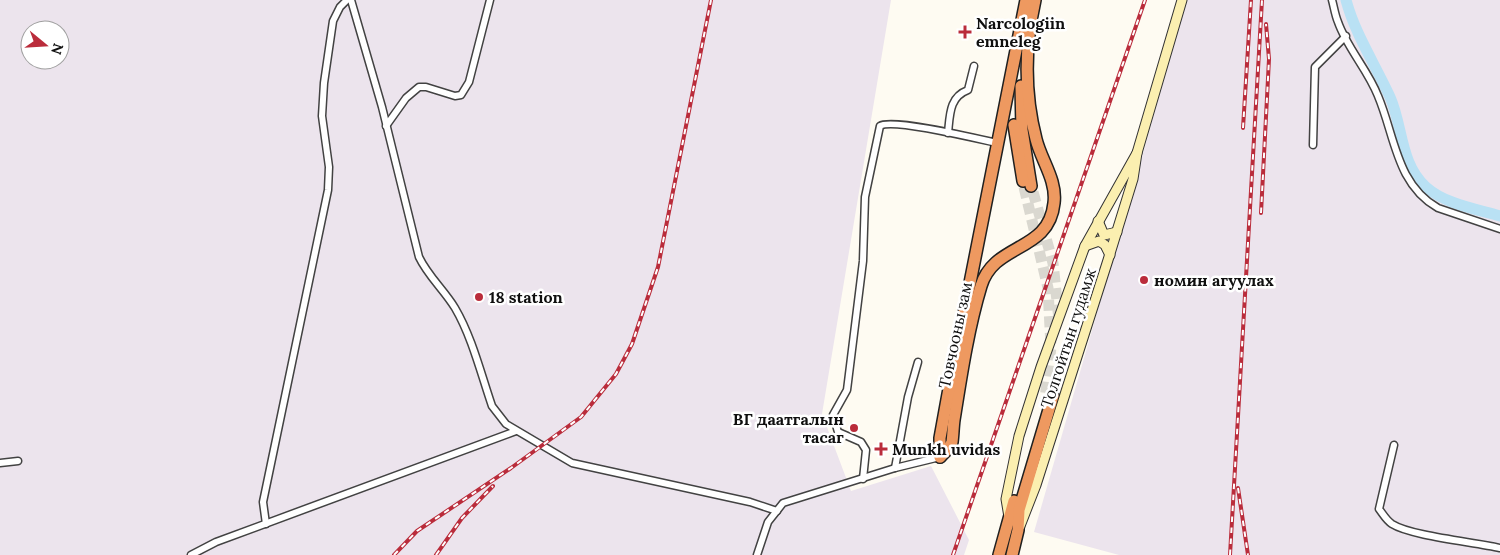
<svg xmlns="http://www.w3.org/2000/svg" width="1500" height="555" font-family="Lora,serif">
  <rect width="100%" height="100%" fill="#fefbf2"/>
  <g fill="#ece4ed" fill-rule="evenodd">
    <path d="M0 0H891L822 414 851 491 931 466 969 540 964 555H0ZM30 30H60V60H30Z"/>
    <polygon points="1187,0 1500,0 1500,555 1119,555 1034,532"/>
  </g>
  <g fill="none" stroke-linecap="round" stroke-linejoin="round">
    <path stroke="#b9e1f4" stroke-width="11" d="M1346 0C1355 34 1375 64 1390 97 1403 126 1400 164 1426 187 1445 204 1476 209 1500 216"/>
    <g stroke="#dad8d0" stroke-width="11" stroke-dasharray="11 5.5" stroke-linecap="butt">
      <polyline points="1024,187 1048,288 1051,347 1045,399"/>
      <polyline points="1033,192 1053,263 1059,320"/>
    </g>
    <defs>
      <g id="street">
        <path d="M351 0 382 107 419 257C428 276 444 290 455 308 472 337 481 374 492 406L506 424 572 463 750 502 777 511"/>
        <path d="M1332 0C1334 7 1335 15 1338 22 1347 48 1368 70 1378 96 1395 136 1396 184 1438 208L1500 229"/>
        <polyline points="386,126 406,98 419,87 426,87 455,96 461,95 469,82 490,0"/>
        <path d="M948 133C950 115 949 97 968 90L974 66"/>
        <polyline points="1313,145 1315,67 1346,36"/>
        <path d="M1394 445 1379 509C1383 514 1386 520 1392 524 1411 536 1474 542 1500 548"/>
        <polyline points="0,463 18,461"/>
        <polyline points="895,468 908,397 918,362"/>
        <path d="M863 479 866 450 861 442 838 432 833 415 847 390 863 261 865 197 880 126C892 118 979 139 997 143"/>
        <polyline points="266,524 263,502 328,190 329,167 322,116 324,83 333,21 340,7 347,0"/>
        <polyline points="191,555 216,542 516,431"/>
        <polyline points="757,555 768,522 783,503 895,468 940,457"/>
      </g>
      <g id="secondary">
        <polyline points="1098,221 1104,235 1117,232"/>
        <polyline points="1085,246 1099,241 1105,245 1110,255"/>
        <polyline points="1009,517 1006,499 1019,436 1041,367 1085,246 1137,153 1182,0"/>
        <polyline points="1020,526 1036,485 1108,260 1133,179 1137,153"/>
      </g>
      <g id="highway">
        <polyline points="1021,86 1022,130 1031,186"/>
        <polyline points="1014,125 1023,181"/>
        <path d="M940 457C944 453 950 448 952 442 953 435 953 427 954 420 961 376 968 329 981 286 994 242 1049 253 1054 203 1057 180 1041 160 1036 139 1024 93 1025 45 1035 0"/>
        <polyline points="940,457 940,438 948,394 1026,0"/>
        <polyline points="999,555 1014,501"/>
        <polyline points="1012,555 1018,530 1019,510 1053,396"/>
      </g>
    </defs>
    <use href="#street" stroke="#424242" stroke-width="9"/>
    <use href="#secondary" stroke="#313131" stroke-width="11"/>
    <use href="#highway" stroke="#202020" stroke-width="14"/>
    <use href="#street" stroke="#fff" stroke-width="6"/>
    <use href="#secondary" stroke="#fbefb0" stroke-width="9"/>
    <use href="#highway" stroke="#ee9960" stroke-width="11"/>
    <defs>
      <g id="rail">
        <polyline points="1243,128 1251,0"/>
        <polyline points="1261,213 1269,59 1266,24"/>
        <polyline points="1238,488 1248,555"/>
        <polyline points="394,555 417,531 511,468 581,417 616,374 632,344 658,267 711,0"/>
        <polyline points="436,555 462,518 493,486"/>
        <polyline points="953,555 1145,0"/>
        <polyline points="1230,555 1262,0"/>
      </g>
    </defs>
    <use href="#rail" stroke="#ba2c3b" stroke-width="4"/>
    <use href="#rail" stroke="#fff" stroke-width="2" stroke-dasharray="5.5" stroke-linecap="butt"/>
  </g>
  <g fill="#ba2c3b" stroke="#fff" stroke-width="2">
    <path d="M962.5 24.5h5v5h5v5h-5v5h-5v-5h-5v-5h5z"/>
    <circle cx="1144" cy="280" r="5"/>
    <circle cx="479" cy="297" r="5"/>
    <circle cx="854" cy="428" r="5"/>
    <path d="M878.5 441.5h5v5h5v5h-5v5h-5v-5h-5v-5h5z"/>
  </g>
  <g text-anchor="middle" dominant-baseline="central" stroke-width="5" stroke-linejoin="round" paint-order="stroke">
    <g font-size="16" font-weight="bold" fill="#0f0f0f" stroke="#fff" text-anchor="start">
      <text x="976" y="23">Narcologiin<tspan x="976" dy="18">emneleg</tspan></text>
      <text x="1154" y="280">номин агуулах</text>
      <text x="489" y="297">18 station</text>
      <text x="844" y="419" text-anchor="end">ВГ даатгалын<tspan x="844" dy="18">тасаг</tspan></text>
      <text x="892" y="449">Munkh uvidas</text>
    </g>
    <g font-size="16" fill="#0f0f0f" stroke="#fff">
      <text transform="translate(955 335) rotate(-78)">Товчооны зам</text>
      <text transform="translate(1068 338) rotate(-72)">Толгойтын гудамж</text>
    </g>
  </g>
  <g transform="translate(45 45) rotate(108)"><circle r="24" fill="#ffffff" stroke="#9f9f9f"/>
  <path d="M0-4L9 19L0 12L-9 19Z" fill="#ba2c3b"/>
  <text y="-8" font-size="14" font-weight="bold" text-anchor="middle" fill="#0f0f0f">N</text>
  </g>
</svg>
